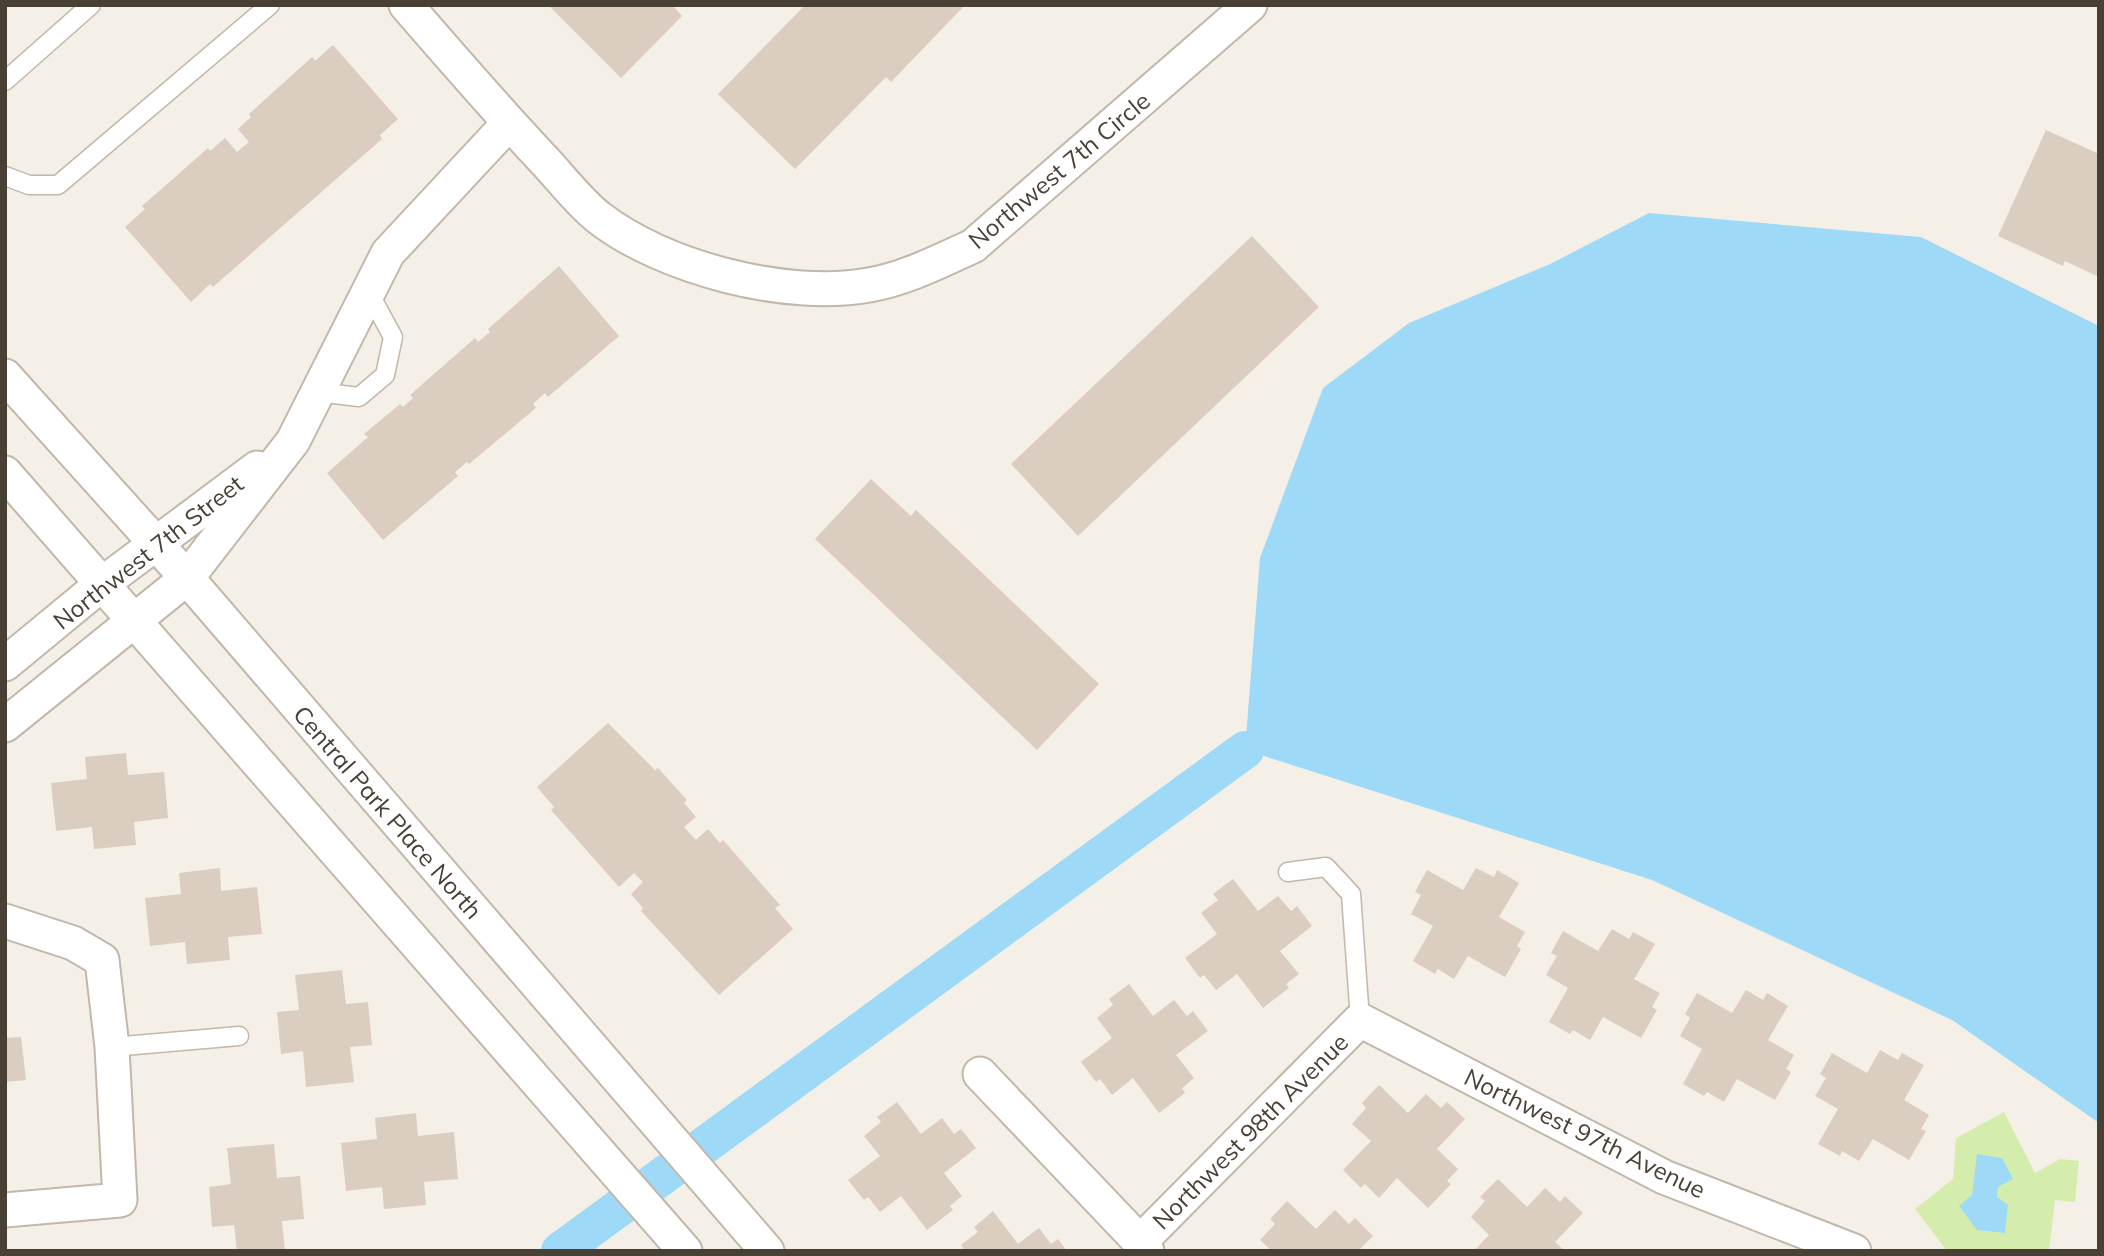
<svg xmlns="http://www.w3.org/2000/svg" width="2104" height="1256" font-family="Mulish,sans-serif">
  <rect width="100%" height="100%" fill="#f5f0e7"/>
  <polygon fill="#d5edac" points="2004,1112 2035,1173 2060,1159 2079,1161 2075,1202 2055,1200 2049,1251 1947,1251 1915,1209 1953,1179 1956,1138"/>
  <g fill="#9edaf7">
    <polygon points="1649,213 1921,237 2099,326 2099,1123 1952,1020 1652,880 1245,750 1260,558 1323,388 1409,323 1550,264"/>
    <polygon points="1977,1154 2002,1158 2013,1179 1998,1187 1997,1197 2008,1205 2005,1233 1977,1230 1959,1206 1972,1195"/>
  </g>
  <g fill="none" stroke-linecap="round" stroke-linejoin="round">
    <polyline stroke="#9edaf7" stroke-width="38" points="560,1251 1245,750"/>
  </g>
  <g fill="#dbcdbf">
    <polygon points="548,5 672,5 682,16 621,78"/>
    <polygon points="805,5 965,5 891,82 886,77 795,169 718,94"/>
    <polygon points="333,45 398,119 380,135 382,139 213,287 210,284 191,302 125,227 145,209 142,206 208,148 210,151 225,138 237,152 249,142 238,129 251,117 249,114 312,57 315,61"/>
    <polygon points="2046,130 2099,154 2099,277 2065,261 2063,266 1998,236"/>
    <polygon points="1252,236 1319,307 1078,536 1011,464"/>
    <polygon points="559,266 619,336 548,397 545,393 533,404 536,408 469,464 467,462 455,472 458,476 383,540 327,473 368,437 364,434 400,404 403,407 413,398 410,395 475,338 478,342 490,332 488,329"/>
    <polygon points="871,479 911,516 916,510 1099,684 1037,750 815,539"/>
    <polygon points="608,723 655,770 658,768 687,800 684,803 696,817 684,827 696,840 708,829 720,843 723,840 780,905 775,908 793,929 719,995 641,911 643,908 631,894 643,882 634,873 619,887 551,810 554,807 537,787"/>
    <polygon points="126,753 128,775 164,772 168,818 134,822 136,845 94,849 92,827 56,831 51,783 87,779 85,757"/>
    <polygon points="220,868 221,891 257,887 262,934 228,937 230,960 187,964 185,942 150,946 145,898 181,894 179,873"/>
    <polygon points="1476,868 1494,877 1497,870 1519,883 1499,917 1525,932 1517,946 1521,949 1505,977 1468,956 1454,979 1438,969 1435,974 1413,961 1433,926 1411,914 1421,895 1415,892 1427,870 1463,890"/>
    <polygon points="1233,879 1258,911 1278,896 1291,911 1297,906 1312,926 1280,951 1299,974 1286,984 1289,988 1263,1008 1237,974 1216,990 1204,975 1200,978 1185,958 1217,934 1201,913 1218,900 1213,894"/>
    <polygon points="1612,929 1629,939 1633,932 1655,944 1634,979 1660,993 1652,1007 1657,1010 1641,1038 1603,1017 1590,1040 1573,1030 1570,1034 1549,1022 1568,988 1546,975 1557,956 1551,953 1563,931 1598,951"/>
    <polygon points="342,970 346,1004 368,1002 372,1045 350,1047 354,1082 306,1087 303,1051 281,1054 277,1012 299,1010 295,975"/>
    <polygon points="1129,984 1153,1016 1174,1000 1187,1016 1193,1011 1208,1031 1176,1055 1194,1078 1182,1088 1185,1093 1159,1113 1133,1078 1112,1095 1100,1079 1096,1082 1081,1062 1112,1038 1097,1018 1113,1005 1109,999"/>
    <polygon points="1746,990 1763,1000 1767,993 1788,1006 1768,1040 1794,1055 1786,1069 1791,1072 1775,1100 1737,1079 1724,1102 1707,1092 1704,1096 1683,1084 1702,1049 1680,1036 1690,1018 1685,1014 1697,993 1732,1013"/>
    <polygon points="21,1037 26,1080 5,1082 5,1038"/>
    <polygon points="1880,1050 1898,1060 1902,1053 1924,1065 1904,1100 1929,1115 1921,1129 1926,1131 1909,1160 1873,1139 1859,1161 1842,1151 1840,1156 1818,1144 1838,1109 1815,1096 1826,1078 1820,1074 1832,1053 1867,1073"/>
    <polygon points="1379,1085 1408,1113 1426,1094 1441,1108 1447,1102 1465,1119 1437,1149 1458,1169 1447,1181 1451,1184 1428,1208 1397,1178 1379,1198 1365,1184 1361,1188 1343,1170 1371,1141 1352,1124 1366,1108 1362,1103"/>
    <polygon points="897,1102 921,1134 942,1118 954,1134 961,1129 976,1148 944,1173 962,1196 950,1206 953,1210 927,1230 901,1196 880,1212 868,1197 864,1200 848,1180 880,1156 864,1136 881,1122 877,1117"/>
    <polygon points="416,1113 418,1136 454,1132 458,1179 424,1182 426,1205 384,1209 382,1187 346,1191 341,1143 377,1139 375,1118"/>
    <polygon points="274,1144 277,1178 300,1176 304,1219 282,1221 285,1251 237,1251 234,1225 212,1227 209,1187 231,1184 227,1148"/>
    <polygon points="1498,1179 1527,1207 1545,1188 1560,1202 1565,1196 1583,1213 1555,1242 1565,1251 1474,1251 1489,1235 1471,1217 1485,1201 1480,1197"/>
    <polygon points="1287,1201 1316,1229 1335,1210 1349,1224 1355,1218 1373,1236 1358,1251 1272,1251 1260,1240 1275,1224 1270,1219"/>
    <polygon points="993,1211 1018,1244 1039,1228 1051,1244 1058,1239 1067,1251 965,1251 961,1245 978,1232 974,1227"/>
  </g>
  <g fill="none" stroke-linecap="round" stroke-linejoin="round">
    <defs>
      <g id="service">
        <polyline points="5,81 91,5"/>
        <polyline points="5,176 29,185 58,185 270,5"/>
        <polyline points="317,392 359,397 385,375 393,337 368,291"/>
        <polyline points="1288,872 1326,867 1351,894 1360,1020"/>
        <polyline points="112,1047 239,1036"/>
      </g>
      <g id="minor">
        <path d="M406 5C451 57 496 109 543 159 561 178 578 201 598 217 663 268 787 300 869 285 905 279 940 261 973 246L1250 5"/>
        <polyline points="5,376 187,578 767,1251"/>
        <polyline points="5,473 685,1251"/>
        <polyline points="5,664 102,584 257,468"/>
        <polyline points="5,725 187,578 293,441 388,253 509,123"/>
        <polyline points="5,921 73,943 102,960 112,1047 120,1200 5,1210"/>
        <polyline points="980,1074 1140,1242"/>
        <polyline points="1147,1251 1140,1242 1360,1020 1664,1177 1854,1251"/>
      </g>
    </defs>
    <use href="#service" stroke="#c2b7a9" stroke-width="21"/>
    <use href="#minor" stroke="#c2b7a9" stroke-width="37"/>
    <use href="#service" stroke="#fff" stroke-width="18"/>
    <use href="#minor" stroke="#fff" stroke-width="33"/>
  </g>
  <g text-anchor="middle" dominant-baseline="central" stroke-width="5" stroke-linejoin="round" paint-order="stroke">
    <g font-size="24" fill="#494035" stroke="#fff">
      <text transform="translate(1059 170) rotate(-40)">Northwest 7th Circle</text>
      <text transform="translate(148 552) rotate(-38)">Northwest 7th Street</text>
      <text transform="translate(388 812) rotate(49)">Central Park Place North</text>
      <text transform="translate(1250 1131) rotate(-45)">Northwest 98th Avenue</text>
      <text transform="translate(1585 1133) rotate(26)">Northwest 97th Avenue</text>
    </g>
  </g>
  <rect width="2104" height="1256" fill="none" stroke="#494035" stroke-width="14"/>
</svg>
